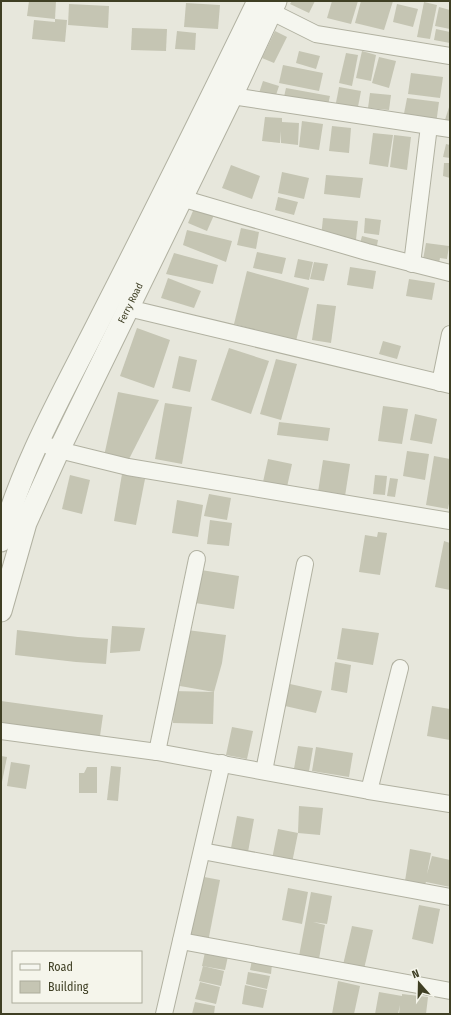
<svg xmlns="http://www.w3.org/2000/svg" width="451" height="1015" font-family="'Fira Sans Condensed',sans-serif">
  <rect width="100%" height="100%" fill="#e7e7dc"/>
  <g fill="#c5c5b3">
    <polygon points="29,1 56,1 55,19 27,16"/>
    <polygon points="292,1 315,1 309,13 290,4"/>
    <polygon points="332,1 358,1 351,24 327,18"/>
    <polygon points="361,1 393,1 384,30 355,23"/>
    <polygon points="424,2 437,5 430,39 417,37"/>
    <polygon points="186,3 220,5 218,29 184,27"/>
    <polygon points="69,4 109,6 108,28 68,25"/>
    <polygon points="397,4 418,9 413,27 393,22"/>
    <polygon points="439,7 450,10 450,29 435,26"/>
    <polygon points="55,19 67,20 65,42 32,39 34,20 55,22"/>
    <polygon points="132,28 167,29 166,51 131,50"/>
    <polygon points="436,29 450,32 450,43 434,40"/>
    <polygon points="177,31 196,33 195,50 175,49"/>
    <polygon points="275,31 287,37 274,63 262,58"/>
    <polygon points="299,51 320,56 316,69 296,63"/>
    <polygon points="362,51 376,55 371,81 356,78"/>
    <polygon points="346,53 358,55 352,86 339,83"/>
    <polygon points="379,57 396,61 389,88 372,83"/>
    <polygon points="283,65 323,73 319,91 279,83"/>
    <polygon points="411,73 443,77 440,98 408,94"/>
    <polygon points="263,81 279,86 275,98 259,93"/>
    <polygon points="339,87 361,91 357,112 335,108"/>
    <polygon points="286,88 330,96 327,109 283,101"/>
    <polygon points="370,93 391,95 389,110 368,108"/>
    <polygon points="407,98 439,102 436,124 403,119"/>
    <polygon points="450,104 450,124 444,123"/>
    <polygon points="265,117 282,118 282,122 299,123 298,145 281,143 281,131 280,143 262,141"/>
    <polygon points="302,121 323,124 319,150 299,147"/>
    <polygon points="332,126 351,128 349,153 329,151"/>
    <polygon points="373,133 393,135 388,167 369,164"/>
    <polygon points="394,135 411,137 407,170 390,167"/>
    <polygon points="446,144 450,145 450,158 443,157"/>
    <polygon points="444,163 450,163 450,178 443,176"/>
    <polygon points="231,165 260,176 252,199 222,188"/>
    <polygon points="282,172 309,178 304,199 278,193"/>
    <polygon points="326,175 363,178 360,198 324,194"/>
    <polygon points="278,197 298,202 294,215 275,210"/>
    <polygon points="195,206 214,215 207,231 188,223"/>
    <polygon points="323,218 358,221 356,240 321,237"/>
    <polygon points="365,218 381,220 379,235 364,233"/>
    <polygon points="241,228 259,232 256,249 237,245"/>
    <polygon points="187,230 232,241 226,262 183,245"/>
    <polygon points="362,236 378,240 376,251 359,247"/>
    <polygon points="426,243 449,246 447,259 440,258 438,268 422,265"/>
    <polygon points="257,252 286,258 282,274 253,268"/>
    <polygon points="174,253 218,265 213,284 166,274"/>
    <polygon points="298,259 313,262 309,280 294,277"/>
    <polygon points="314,262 328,264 324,281 310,279"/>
    <polygon points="350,267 376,271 373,289 347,285"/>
    <polygon points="247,271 309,288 296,341 234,324"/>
    <polygon points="168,278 201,291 194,308 161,298"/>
    <polygon points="409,279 435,283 432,300 406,296"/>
    <polygon points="317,304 336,306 331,343 312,340"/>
    <polygon points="137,328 170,340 154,388 120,376"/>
    <polygon points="383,341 401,346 397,359 379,354"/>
    <polygon points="229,348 269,361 251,414 211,400"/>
    <polygon points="179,356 197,360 190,392 172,388"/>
    <polygon points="276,359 297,364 281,420 260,414"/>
    <polygon points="118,392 159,400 128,461 104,456"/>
    <polygon points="165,403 192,407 182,464 155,459"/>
    <polygon points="383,406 408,409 402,444 378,441"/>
    <polygon points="415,414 437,419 432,444 410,440"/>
    <polygon points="279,422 330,428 328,441 277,435"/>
    <polygon points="407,451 429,454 425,480 403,476"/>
    <polygon points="434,456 450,459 450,498 448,509 426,505"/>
    <polygon points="268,459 292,464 287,487 263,482"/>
    <polygon points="323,460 350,464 345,496 318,492"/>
    <polygon points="122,474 145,479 136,525 114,521"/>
    <polygon points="70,475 90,480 82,514 62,509"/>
    <polygon points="375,475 387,476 385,495 373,494"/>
    <polygon points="390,478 398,479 395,497 387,496"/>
    <polygon points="209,494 231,498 227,520 204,516"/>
    <polygon points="177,500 203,505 198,537 172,533"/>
    <polygon points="210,520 232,523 229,546 207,544"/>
    <polygon points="378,532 387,533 380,575 359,572 365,535 377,537"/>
    <polygon points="444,541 450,543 450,590 435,587"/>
    <polygon points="201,570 239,576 234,609 195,603"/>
    <polygon points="112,626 145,628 140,651 110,653"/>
    <polygon points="342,628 379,633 373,665 337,659"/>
    <polygon points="17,630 78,637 108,639 106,664 76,662 15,655"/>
    <polygon points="187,630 226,635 222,663 214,692 180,686"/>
    <polygon points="335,662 351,665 347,693 331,690"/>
    <polygon points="290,684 322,691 316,713 285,706"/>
    <polygon points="174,691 214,692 213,724 173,723"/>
    <polygon points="1,701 103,715 100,736 1,723"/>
    <polygon points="432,706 450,709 450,740 427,736"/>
    <polygon points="232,727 253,731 247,759 226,755"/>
    <polygon points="298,746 313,748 308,777 293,774"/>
    <polygon points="316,747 353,753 349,777 312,771"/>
    <polygon points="1,756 7,757 2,782 1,782"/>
    <polygon points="11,762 30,765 26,789 7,786"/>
    <polygon points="111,766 121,767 118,801 107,800"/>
    <polygon points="87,767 97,767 97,793 79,793 79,773 84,773"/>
    <polygon points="299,806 323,808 320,835 298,833 292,863 272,859 278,829 298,833"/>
    <polygon points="237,816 254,819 248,852 231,848"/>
    <polygon points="410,849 431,853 427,874 432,856 450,860 450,887 426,882 425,884 405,881"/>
    <polygon points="199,876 220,880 208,942 187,938"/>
    <polygon points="288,888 308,892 302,924 282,920"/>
    <polygon points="311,892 332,896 327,924 313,922 325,925 319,959 299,956"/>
    <polygon points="419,905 440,909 433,944 412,939"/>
    <polygon points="352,926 373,930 364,969 343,965"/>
    <polygon points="205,952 228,956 225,970 202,966"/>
    <polygon points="252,960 272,964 271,974 250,970"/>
    <polygon points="203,966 224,971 221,986 199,981"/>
    <polygon points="248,972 270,976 267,989 246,984"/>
    <polygon points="338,981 360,986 354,1014 332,1014"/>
    <polygon points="200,982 220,987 216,1004 195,999"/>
    <polygon points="245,985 267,990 263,1008 242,1004"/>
    <polygon points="379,992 402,996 402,994 428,997 426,1014 399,1014 400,1005 398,1014 375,1014"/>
    <polygon points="195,1002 215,1006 214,1014 192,1014"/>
  </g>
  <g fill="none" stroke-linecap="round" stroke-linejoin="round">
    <defs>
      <g id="minor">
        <polyline points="272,12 316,34 450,56"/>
        <polyline points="232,96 450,129"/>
        <polyline points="181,198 367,252 450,273"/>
        <polyline points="412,264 429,126"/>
        <polyline points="128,308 450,385"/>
        <polyline points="440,383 450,334"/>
        <polyline points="49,446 59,450 128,467 450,521"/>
        <polyline points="1,731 157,752 369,791 450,804"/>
        <polyline points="157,752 197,559"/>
        <polyline points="264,771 305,564"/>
        <polyline points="369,791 400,668"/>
        <polyline points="202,851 450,897"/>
        <polyline points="181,941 450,991"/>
        <polyline points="164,1014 222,763"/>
      </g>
      <g id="tertiary">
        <path d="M1 541C22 463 66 387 102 315 155 211 207 106 258 1"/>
        <path id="s1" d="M1 611 26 523 59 450 232 96 276 1"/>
      </g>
    </defs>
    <use href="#minor" stroke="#b1b1a1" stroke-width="18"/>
    <use href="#tertiary" stroke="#b1b1a1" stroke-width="23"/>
    <use href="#minor" stroke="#f5f6ef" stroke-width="16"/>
    <use href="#tertiary" stroke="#f5f6ef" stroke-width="21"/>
  </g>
  <g text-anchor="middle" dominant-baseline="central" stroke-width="3" stroke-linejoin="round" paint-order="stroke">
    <g font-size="10" fill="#3f3f24" stroke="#f5f5eb">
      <text stroke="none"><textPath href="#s1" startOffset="335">Ferry Road</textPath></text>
    </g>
  </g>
  <rect width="451" height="1015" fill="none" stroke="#3f3f24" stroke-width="4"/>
  <rect x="12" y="951" width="130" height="52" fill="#f5f5eb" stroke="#acac9b"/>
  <rect x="20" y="964" width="20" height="6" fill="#f5f6ef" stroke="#acac9b"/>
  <text x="48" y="971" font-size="12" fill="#3f3f24">Road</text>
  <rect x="20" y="981" width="20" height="12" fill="#c5c5b3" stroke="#acac9b"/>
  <text x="48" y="991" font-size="12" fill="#3f3f24">Building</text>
  <g transform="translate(419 983) rotate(340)" stroke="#f5f5eb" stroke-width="3" paint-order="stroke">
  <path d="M0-3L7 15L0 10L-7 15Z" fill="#3f3f24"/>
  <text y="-6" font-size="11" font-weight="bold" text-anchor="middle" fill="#3f3f24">N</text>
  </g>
</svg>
